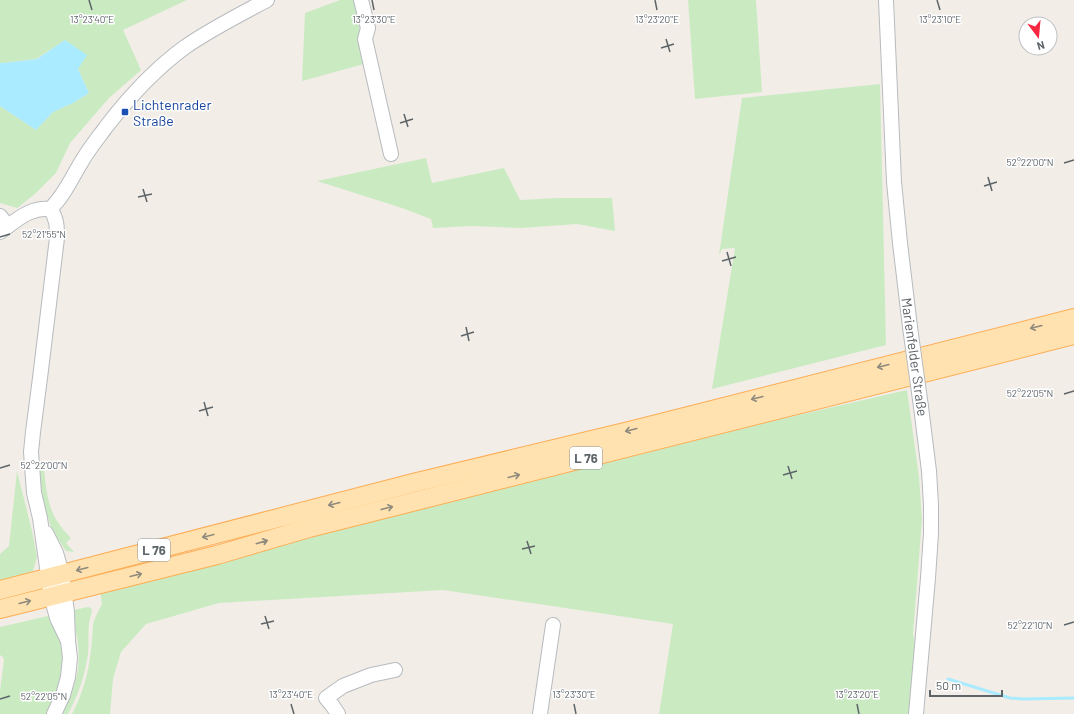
<svg xmlns="http://www.w3.org/2000/svg" width="1074" height="714" font-family="Barlow,sans-serif">
  <rect width="100%" height="100%" fill="#f2ede7"/>
  <g fill="#caebc2">
    <polygon points="0,0 187,0 123,30 141,70 109,98 70,143 56,173 36,193 17,208 0,203 0,106 36,130 53,112 73,103 89,93 65,40 36,59 3,63 0,63"/>
    <polygon points="340,0 356,0 364,64 302,81 305,13"/>
    <polygon points="688,0 756,0 762,92 695,99"/>
    <polygon points="880,84 886,345 712,389 735,248 722,249 719,255 742,98"/>
    <polygon points="426,158 432,183 504,168 520,200 559,198 612,198 615,231 577,224 521,228 472,226 433,228 431,219 402,208 317,181"/>
    <path d="M907 390 919 477 922 519 913 634 916 648 910 714H659L673 624 443 590 219 603 146 624 121 652 113 679 110 714H72C88 683 91 659 93 624L95 618 102 604 100 590 781 419Z"/>
    <path d="M44 465C45 483 47 505 57 521 61 527 66 533 71 538L66 543 74 552 66 551 52 530 44 505 38 466Z"/>
    <polygon points="17,471 32,531 37,557 33,571 14,580 0,583 0,554 9,546"/>
    <path d="M88 607 91 608 92 611C91 615 90 619 89 623 88 633 89 644 88 654 85 675 78 696 68 714H62C74 691 81 671 78 645 77 633 73 622 74 610Z"/>
    <path d="M48 616C52 622 56 629 58 636 67 659 59 693 47 714H0V691L4 660 3 657 0 655V627Z"/>
  </g>
  <polygon fill="#aaebff" points="65,40 87,55 78,69 89,93 73,103 53,112 36,130 0,106 0,63 3,63 37,59"/>
  <g fill="none" stroke-linecap="round" stroke-linejoin="round">
    <polyline stroke="#aaebff" stroke-width="3" points="948,679 1010,698 1024,699 1074,698"/>
    <defs>
      <g id="minor">
        <polyline points="361,0 368,28 365,39 391,154"/>
        <polyline points="886,0 894,182 900,243 910,327"/>
        <path d="M50 209C57 218 57 227 57 238L40 378 33 432 31 452 34 493 40 518 51 596 57 618 68 641"/>
        <path d="M50 209C64 196 72 177 82 161 89 149 98 138 106 127 129 97 155 69 185 47 211 29 239 15 267 0"/>
        <polyline points="0,216 8,226"/>
        <path d="M0 232C16 221 29 207 50 209"/>
        <polyline points="46,533 56,553 62,574 67,612 68,641 70,658 68,677 63,695 54,714"/>
        <polyline points="338,714 332,705 326,698 343,686 371,675 395,670"/>
        <polyline points="540,714 553,625"/>
        <polyline points="916,714 928,578 931,533 931,505 929,471 921,407"/>
      </g>
      <g id="major">
        <polyline points="0,590 413,483 629,431 1074,318"/>
        <polyline points="0,609 217,555 309,528 1074,335"/>
      </g>
    </defs>
    <use href="#minor" stroke="#b7bbbf" stroke-width="16"/>
    <use href="#major" stroke="#fdad55" stroke-width="20"/>
    <use href="#minor" stroke="#fff" stroke-width="14"/>
    <use href="#major" stroke="#ffe2af" stroke-width="18"/>
    <defs>
      <polyline id="minor-bridge" points="910,327 921,407"/>
    </defs>
    <use href="#minor-bridge" stroke="#b7bbbf" stroke-width="16" stroke-linecap="butt"/>
    <use href="#minor-bridge" stroke="#fff" stroke-width="14"/>
  </g>
  <defs><path id="oneway-shaft" d="M-6 0H5M1.5-3L5.5 0L1.5 3" fill="none" stroke-width="1.6" stroke-linecap="round" stroke-linejoin="round"/></defs>
  <g stroke="#8e8a7e">
    <use href="#oneway-shaft" transform="translate(1036 327) rotate(166)"/>
    <use href="#oneway-shaft" transform="translate(883 366) rotate(166)"/>
    <use href="#oneway-shaft" transform="translate(757 398) rotate(166)"/>
    <use href="#oneway-shaft" transform="translate(631 430) rotate(166)"/>
    <use href="#oneway-shaft" transform="translate(514 476) rotate(-14)"/>
    <use href="#oneway-shaft" transform="translate(334 504) rotate(166)"/>
    <use href="#oneway-shaft" transform="translate(387 508) rotate(-14)"/>
    <use href="#oneway-shaft" transform="translate(208 536) rotate(166)"/>
    <use href="#oneway-shaft" transform="translate(262 542) rotate(-16)"/>
    <use href="#oneway-shaft" transform="translate(82 569) rotate(165)"/>
    <use href="#oneway-shaft" transform="translate(136 575) rotate(-14)"/>
    <use href="#oneway-shaft" transform="translate(25 602) rotate(-14)"/>
  </g>
  <path fill="none" stroke="#5e6569" stroke-width="1.5" d="M89 0 92 10M372 0 374 10M655 0 657 10M937 0 940 10M666 39 670 52M661 48 674 44M404 114 408 127M400 123 413 119M1064 163 1074 160M988 177 992 191M984 186 997 182M143 189 147 202M138 197 152 194M0 237 10 234M727 252 731 266M722 261 736 257M466 327 469 341M461 336 474 332M1064 394 1074 391M204 402 208 416M199 411 213 407M788 466 792 479M0 468 10 465M783 475 797 471M527 541 531 554M522 549 535 546M265 616 269 629M261 624 274 621M1064 625 1074 622M0 699 10 696M291 704 294 714M574 704 576 714M857 704 859 714"/>
  <rect fill="#1a4fb4" stroke="#fff" stroke-width="1.5" x="121" y="108" width="8" height="8" rx="2"/>
  <g text-anchor="middle" dominant-baseline="central" stroke-width="3" stroke-linejoin="round" paint-order="stroke">
    <g fill="#fff" stroke="#8e9396" stroke-width="1">
      <rect x="570" y="447" width="32" height="22" rx="3"/>
      <rect x="138" y="539" width="32" height="22" rx="3"/>
    </g>
    <g font-size="13" font-weight="bold" fill="#5e6569">
      <text x="586" y="458">L 76</text>
      <text x="154" y="550">L 76</text>
    </g>
    <g font-size="14" fill="#164399" stroke="#fff" text-anchor="start">
      <text x="133" y="104">Lichtenrader<tspan x="133" dy="16">Straße</tspan></text>
    </g>
    <g font-size="14" fill="#5e6569" stroke="#fff">
      <text transform="translate(915 357) rotate(82)">Marienfelder Straße</text>
    </g>
  </g>
  <g font-size="10" text-anchor="middle" fill="#5e6569" stroke="#fff" stroke-width="3" stroke-linejoin="round" paint-order="stroke">
    <text x="92" y="23">13°23'40"E</text>
    <text x="374" y="23">13°23'30"E</text>
    <text x="657" y="23">13°23'20"E</text>
    <text x="940" y="23">13°23'10"E</text>
    <text x="1030" y="166">52°22'00"N</text>
    <text x="44" y="238">52°21'55"N</text>
    <text x="1030" y="397">52°22'05"N</text>
    <text x="44" y="469">52°22'00"N</text>
    <text x="1030" y="629">52°22'10"N</text>
    <text x="291" y="698">13°23'40"E</text>
    <text x="574" y="698">13°23'30"E</text>
    <text x="857" y="698">13°23'20"E</text>
    <text x="44" y="700">52°22'05"N</text>
  </g>
  <g transform="translate(1038 36) rotate(164)"><circle r="19" fill="#ffffff" stroke="#bfc1c3"/>
  <path d="M0-3L7 15L0 10L-7 15Z" fill="#f82740"/>
  <text y="-6" font-size="11" font-weight="bold" text-anchor="middle" fill="#5e6569">N</text>
  </g>
  <path d="M930 690v6h72v-6" fill="none" stroke="#5e6569" stroke-width="2"/>
  <text x="936" y="690" font-size="12" fill="#5e6569" stroke="#ffffff" stroke-width="3" paint-order="stroke">50 m</text>
</svg>
